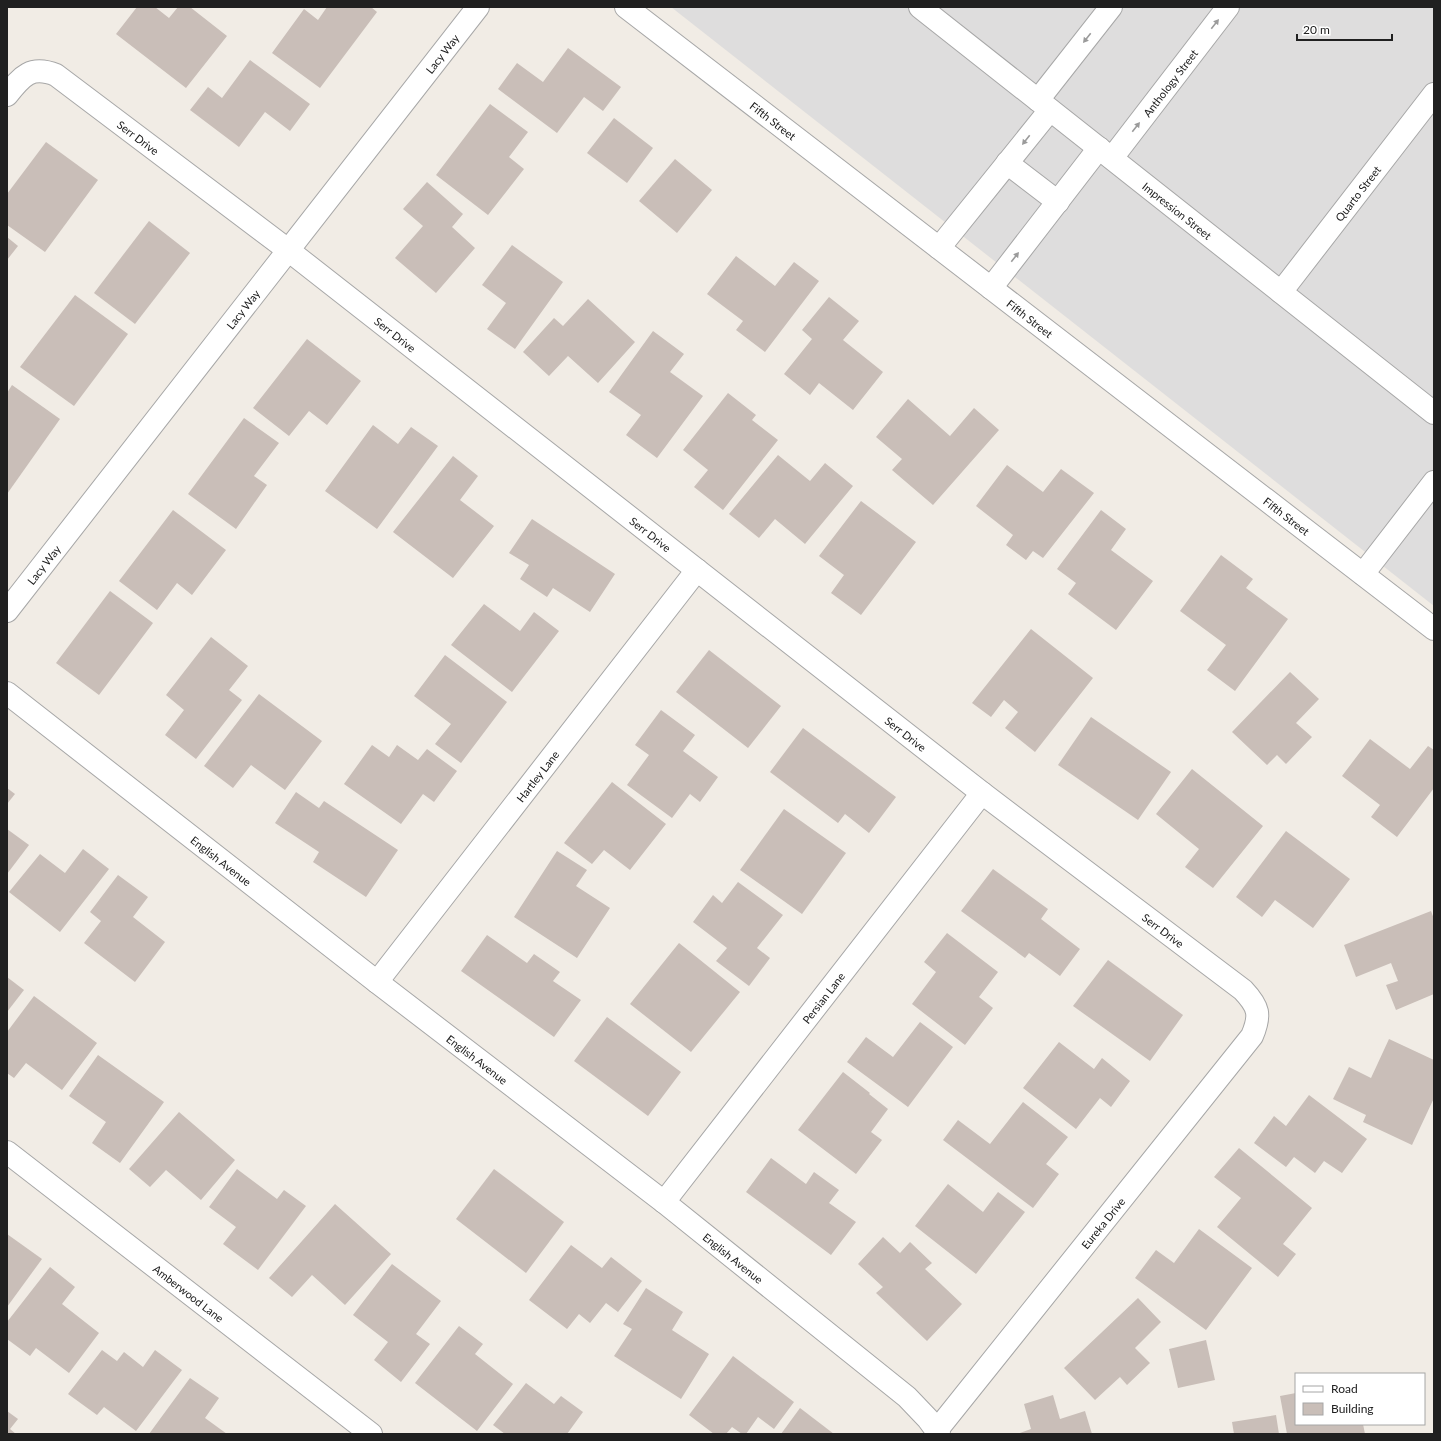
<svg xmlns="http://www.w3.org/2000/svg" width="1441" height="1441" font-family="Lato,sans-serif">
  <rect width="100%" height="100%" fill="#f1ece5"/>
  <polygon fill="#dedddd" points="671,7 1434,7 1434,606"/>
  <g fill="#c9beb8">
    <polygon points="137,7 155,7 169,18 178,7 190,7 227,36 186,88 116,34"/>
    <polygon points="327,7 371,7 377,12 320,88 272,53 304,9 318,20"/>
    <polygon points="568,48 621,87 603,111 584,97 557,133 498,89 517,63 543,82"/>
    <polygon points="250,60 310,104 290,131 265,112 239,147 190,110 208,87 222,98"/>
    <polygon points="490,104 528,132 509,157 524,169 488,215 436,175"/>
    <polygon points="614,118 653,148 627,183 587,153"/>
    <polygon points="46,142 98,180 45,252 7,225 7,194"/>
    <polygon points="675,159 712,190 677,233 639,201"/>
    <polygon points="427,182 463,214 452,227 475,248 436,293 395,258 423,226 403,209"/>
    <polygon points="149,221 190,253 135,324 94,293"/>
    <polygon points="7,237 18,246 7,260"/>
    <polygon points="512,245 563,282 515,349 487,329 506,303 482,285"/>
    <polygon points="736,256 775,286 794,262 819,281 765,352 736,330 743,321 707,294"/>
    <polygon points="75,295 128,334 74,406 20,367"/>
    <polygon points="829,297 859,321 843,340 883,372 853,410 819,383 810,395 784,374 812,339 802,330"/>
    <polygon points="588,299 635,342 598,383 568,356 549,376 523,352 554,318 563,326"/>
    <polygon points="653,331 684,354 670,372 703,396 657,458 626,435 641,415 609,392"/>
    <polygon points="307,339 361,381 327,425 309,411 289,436 253,408"/>
    <polygon points="12,385 60,419 7,494 7,393"/>
    <polygon points="728,393 756,415 752,420 778,440 723,510 694,487 708,470 683,450"/>
    <polygon points="908,399 950,436 974,408 999,430 933,505 892,470 902,459 876,437"/>
    <polygon points="244,418 279,443 254,476 267,485 236,529 188,494"/>
    <polygon points="373,425 398,444 411,427 438,446 377,529 325,491"/>
    <polygon points="778,455 810,481 825,463 853,486 805,544 775,519 759,538 729,514"/>
    <polygon points="453,456 478,476 460,500 494,526 453,578 393,532"/>
    <polygon points="1007,465 1043,492 1061,469 1094,493 1043,558 1033,551 1026,560 1006,545 1013,535 976,506"/>
    <polygon points="861,501 916,542 861,615 831,593 844,575 819,556"/>
    <polygon points="173,510 226,550 192,595 177,583 157,610 119,581"/>
    <polygon points="1101,510 1126,529 1111,550 1153,581 1116,630 1068,594 1076,583 1057,569"/>
    <polygon points="532,519 615,574 590,612 553,588 547,597 520,579 529,565 509,553"/>
    <polygon points="1221,555 1253,579 1246,588 1288,619 1235,691 1207,670 1226,645 1180,611"/>
    <polygon points="110,591 153,623 99,695 56,663"/>
    <polygon points="484,604 520,631 534,612 559,631 512,692 451,645"/>
    <polygon points="1031,629 1093,678 1035,752 1005,728 1018,712 1004,700 991,717 972,703"/>
    <polygon points="211,637 248,666 229,690 242,700 196,759 165,735 184,710 166,695"/>
    <polygon points="709,650 781,706 748,748 676,692"/>
    <polygon points="445,655 507,702 461,763 435,744 451,724 414,696"/>
    <polygon points="1290,672 1319,699 1296,723 1312,737 1286,764 1277,755 1267,765 1232,732"/>
    <polygon points="259,694 322,741 285,790 251,765 233,788 204,766"/>
    <polygon points="661,710 695,735 683,751 718,777 700,802 690,794 672,818 627,785 649,755 635,745"/>
    <polygon points="1091,717 1171,772 1138,820 1058,765"/>
    <polygon points="803,728 896,797 869,833 845,814 838,823 770,772"/>
    <polygon points="1370,739 1410,769 1428,746 1434,750 1434,788 1397,837 1371,817 1380,805 1342,776"/>
    <polygon points="372,745 389,757 397,745 418,760 427,749 457,771 434,802 423,794 401,824 344,784"/>
    <polygon points="1192,769 1263,826 1213,888 1185,867 1199,849 1156,814"/>
    <polygon points="612,782 666,824 630,870 604,850 592,864 564,843"/>
    <polygon points="7,788 15,794 7,804"/>
    <polygon points="296,792 319,808 324,801 398,850 366,897 313,862 319,852 275,823"/>
    <polygon points="784,809 846,853 802,914 740,870"/>
    <polygon points="7,829 29,845 7,874"/>
    <polygon points="1286,831 1350,879 1313,928 1275,900 1262,917 1236,897"/>
    <polygon points="83,849 109,869 60,932 9,892 40,854 65,873"/>
    <polygon points="557,851 587,870 576,886 610,908 577,958 514,917"/>
    <polygon points="993,869 1048,909 1041,919 1080,949 1060,976 1029,953 1025,958 961,911"/>
    <polygon points="118,875 148,897 133,917 165,942 135,982 84,943 101,921 90,912"/>
    <polygon points="738,882 783,915 757,948 770,958 749,986 716,961 727,948 693,922 713,895 722,903"/>
    <polygon points="1431,911 1434,919 1434,994 1396,1010 1386,985 1398,981 1391,963 1356,977 1344,945"/>
    <polygon points="947,933 998,972 979,997 993,1008 965,1045 912,1004 936,972 924,962"/>
    <polygon points="487,935 527,963 534,954 560,972 553,981 581,1000 554,1037 461,971"/>
    <polygon points="679,943 740,992 691,1052 630,1004"/>
    <polygon points="1108,960 1183,1015 1150,1061 1073,1006"/>
    <polygon points="7,977 24,990 7,1012"/>
    <polygon points="34,996 97,1043 62,1090 26,1063 14,1078 7,1073 7,1032"/>
    <polygon points="607,1017 681,1072 648,1116 574,1061"/>
    <polygon points="920,1022 953,1047 908,1107 847,1062 866,1037 893,1057"/>
    <polygon points="1389,1039 1434,1060 1434,1098 1412,1145 1363,1122 1366,1115 1333,1099 1349,1067 1371,1078"/>
    <polygon points="1059,1042 1094,1069 1102,1058 1130,1081 1111,1107 1100,1098 1076,1129 1023,1088"/>
    <polygon points="98,1055 164,1102 120,1163 92,1143 106,1122 69,1096"/>
    <polygon points="843,1072 870,1093 869,1094 888,1109 871,1132 882,1140 856,1174 798,1130"/>
    <polygon points="1309,1095 1367,1139 1342,1173 1324,1161 1315,1173 1294,1157 1286,1167 1254,1143 1274,1116 1286,1126"/>
    <polygon points="1023,1102 1068,1137 1046,1164 1059,1174 1033,1208 943,1140 958,1120 990,1144"/>
    <polygon points="179,1112 235,1160 201,1200 166,1170 150,1187 129,1169"/>
    <polygon points="1239,1148 1312,1208 1283,1244 1296,1254 1278,1277 1217,1227 1241,1198 1214,1177"/>
    <polygon points="771,1158 806,1184 814,1172 839,1190 829,1203 856,1222 831,1255 746,1192"/>
    <polygon points="237,1169 277,1199 284,1190 306,1206 258,1270 223,1244 236,1227 209,1207"/>
    <polygon points="494,1169 564,1222 526,1273 456,1219"/>
    <polygon points="948,1184 983,1212 998,1192 1025,1212 976,1274 915,1226"/>
    <polygon points="335,1204 391,1254 345,1305 312,1275 292,1297 269,1278"/>
    <polygon points="1199,1229 1252,1268 1206,1330 1135,1278 1156,1250 1174,1263"/>
    <polygon points="7,1234 42,1259 7,1307"/>
    <polygon points="883,1237 900,1253 910,1242 932,1263 925,1269 962,1304 927,1341 876,1293 883,1287 858,1264"/>
    <polygon points="571,1245 602,1268 611,1257 642,1281 618,1312 606,1303 590,1323 579,1314 567,1329 529,1300"/>
    <polygon points="392,1264 441,1301 416,1334 430,1344 401,1382 374,1360 388,1342 353,1315"/>
    <polygon points="50,1267 75,1287 62,1304 99,1333 69,1373 36,1348 30,1356 7,1339 7,1322"/>
    <polygon points="646,1288 683,1312 672,1330 709,1354 681,1399 614,1356 632,1329 623,1324"/>
    <polygon points="1138,1298 1161,1322 1135,1348 1150,1363 1127,1385 1120,1377 1095,1400 1064,1368"/>
    <polygon points="459,1326 483,1344 475,1354 513,1384 477,1431 415,1383"/>
    <polygon points="1206,1340 1215,1380 1178,1388 1169,1349"/>
    <polygon points="102,1350 117,1361 124,1352 143,1367 155,1350 182,1370 136,1431 104,1407 97,1415 68,1394"/>
    <polygon points="733,1356 794,1402 774,1429 758,1417 746,1434 742,1434 732,1427 726,1434 714,1434 689,1415"/>
    <polygon points="190,1378 219,1398 205,1418 227,1434 149,1434"/>
    <polygon points="526,1383 554,1404 561,1396 583,1412 567,1434 505,1434 493,1425"/>
    <polygon points="1296,1393 1296,1424 1363,1424 1365,1434 1287,1434 1280,1396"/>
    <polygon points="1053,1395 1060,1419 1085,1411 1092,1434 1017,1434 1031,1429 1024,1404"/>
    <polygon points="800,1408 834,1434 781,1434"/>
    <polygon points="7,1411 18,1419 10,1429 16,1434 7,1434"/>
    <polygon points="1276,1415 1279,1434 1234,1434 1232,1422"/>
  </g>
  <g fill="none" stroke-linecap="round" stroke-linejoin="round">
    <defs>
      <g id="street">
        <path id="s1" d="M626 7 1434 629"/>
        <path id="s2" d="M920 7 1434 413"/>
        <path id="s3" d="M7 95C22 76 31 65 56 75L288 250 982 793 1243 990C1259 1007 1261 1015 1252 1036L937 1430"/>
        <polyline points="1038,100 1111,7"/>
        <path id="s4" d="M1112 158 1228 7"/>
        <polyline points="1007,163 1058,202"/>
        <polyline points="939,248 1050,110"/>
        <polyline points="991,288 1099,148"/>
        <path id="s5" d="M1281 292 1434 94"/>
        <polyline points="1363,574 1434,482"/>
        <path id="s6" d="M7 611 478 7"/>
        <path id="s7" d="M7 693 377 982 664 1202 907 1397 928 1419 939 1434"/>
        <path id="s8" d="M377 982 697 570"/>
        <path id="s9" d="M7 1152 371 1434"/>
        <path id="s10" d="M664 1202 982 793"/>
      </g>
    </defs>
    <use href="#street" stroke="#a7a7a7" stroke-width="24"/>
    <use href="#street" stroke="#fff" stroke-width="22"/>
  </g>
  <defs><path id="oneway-solid" d="M-6-.8H1V-3.2L6.5 0L1 3.2V.8H-6Z"/></defs>
  <g fill="#9b9b9b">
    <use href="#oneway-solid" transform="translate(1215 24) rotate(-52)"/>
    <use href="#oneway-solid" transform="translate(1087 38) rotate(128)"/>
    <use href="#oneway-solid" transform="translate(1136 127) rotate(-52)"/>
    <use href="#oneway-solid" transform="translate(1026 140) rotate(128)"/>
    <use href="#oneway-solid" transform="translate(1015 257) rotate(-52)"/>
  </g>
  <g text-anchor="middle" dominant-baseline="central" stroke-width="3" stroke-linejoin="round" paint-order="stroke">
    <g font-size="11" fill="#202020" stroke="#fff">
      <text stroke="none"><textPath href="#s6" startOffset="707">Lacy Way</textPath></text>
      <text stroke="none"><textPath href="#s4" startOffset="95">Anthology Street</textPath></text>
      <text stroke="none"><textPath href="#s1" startOffset="186">Fifth Street</textPath></text>
      <text stroke="none"><textPath href="#s3" startOffset="162">Serr Drive</textPath></text>
      <text stroke="none"><textPath href="#s5" startOffset="125">Quarto Street</textPath></text>
      <text stroke="none"><textPath href="#s2" startOffset="328">Impression Street</textPath></text>
      <text stroke="none"><textPath href="#s6" startOffset="383">Lacy Way</textPath></text>
      <text stroke="none"><textPath href="#s1" startOffset="510">Fifth Street</textPath></text>
      <text stroke="none"><textPath href="#s3" startOffset="486">Serr Drive</textPath></text>
      <text stroke="none"><textPath href="#s1" startOffset="834">Fifth Street</textPath></text>
      <text stroke="none"><textPath href="#s3" startOffset="810">Serr Drive</textPath></text>
      <text stroke="none"><textPath href="#s6" startOffset="59">Lacy Way</textPath></text>
      <text stroke="none"><textPath href="#s3" startOffset="1134">Serr Drive</textPath></text>
      <text stroke="none"><textPath href="#s8" startOffset="261">Hartley Lane</textPath></text>
      <text stroke="none"><textPath href="#s7" startOffset="272">English Avenue</textPath></text>
      <text stroke="none"><textPath href="#s3" startOffset="1458">Serr Drive</textPath></text>
      <text stroke="none"><textPath href="#s10" startOffset="259">Persian Lane</textPath></text>
      <text stroke="none"><textPath href="#s7" startOffset="596">English Avenue</textPath></text>
      <text transform="translate(1103 1223) rotate(-51)">Eureka Drive</text>
      <text stroke="none"><textPath href="#s7" startOffset="920">English Avenue</textPath></text>
      <text stroke="none"><textPath href="#s9" startOffset="230">Amberwood Lane</textPath></text>
    </g>
  </g>
  <rect width="1441" height="1441" fill="none" stroke="#202020" stroke-width="16"/>
  <rect x="1295" y="1373" width="130" height="52" fill="#ffffff" stroke="#a6a6a6"/>
  <rect x="1303" y="1386" width="20" height="6" fill="#ffffff" stroke="#a6a6a6"/>
  <text x="1331" y="1393" font-size="12" fill="#202020">Road</text>
  <rect x="1303" y="1403" width="20" height="12" fill="#c9beb8" stroke="#a6a6a6"/>
  <text x="1331" y="1413" font-size="12" fill="#202020">Building</text>
  <path d="M1297 34v6h95v-6" fill="none" stroke="#202020" stroke-width="2"/>
  <text x="1303" y="34" font-size="12" fill="#202020" stroke="#ffffff" stroke-width="3" paint-order="stroke">20 m</text>
</svg>
